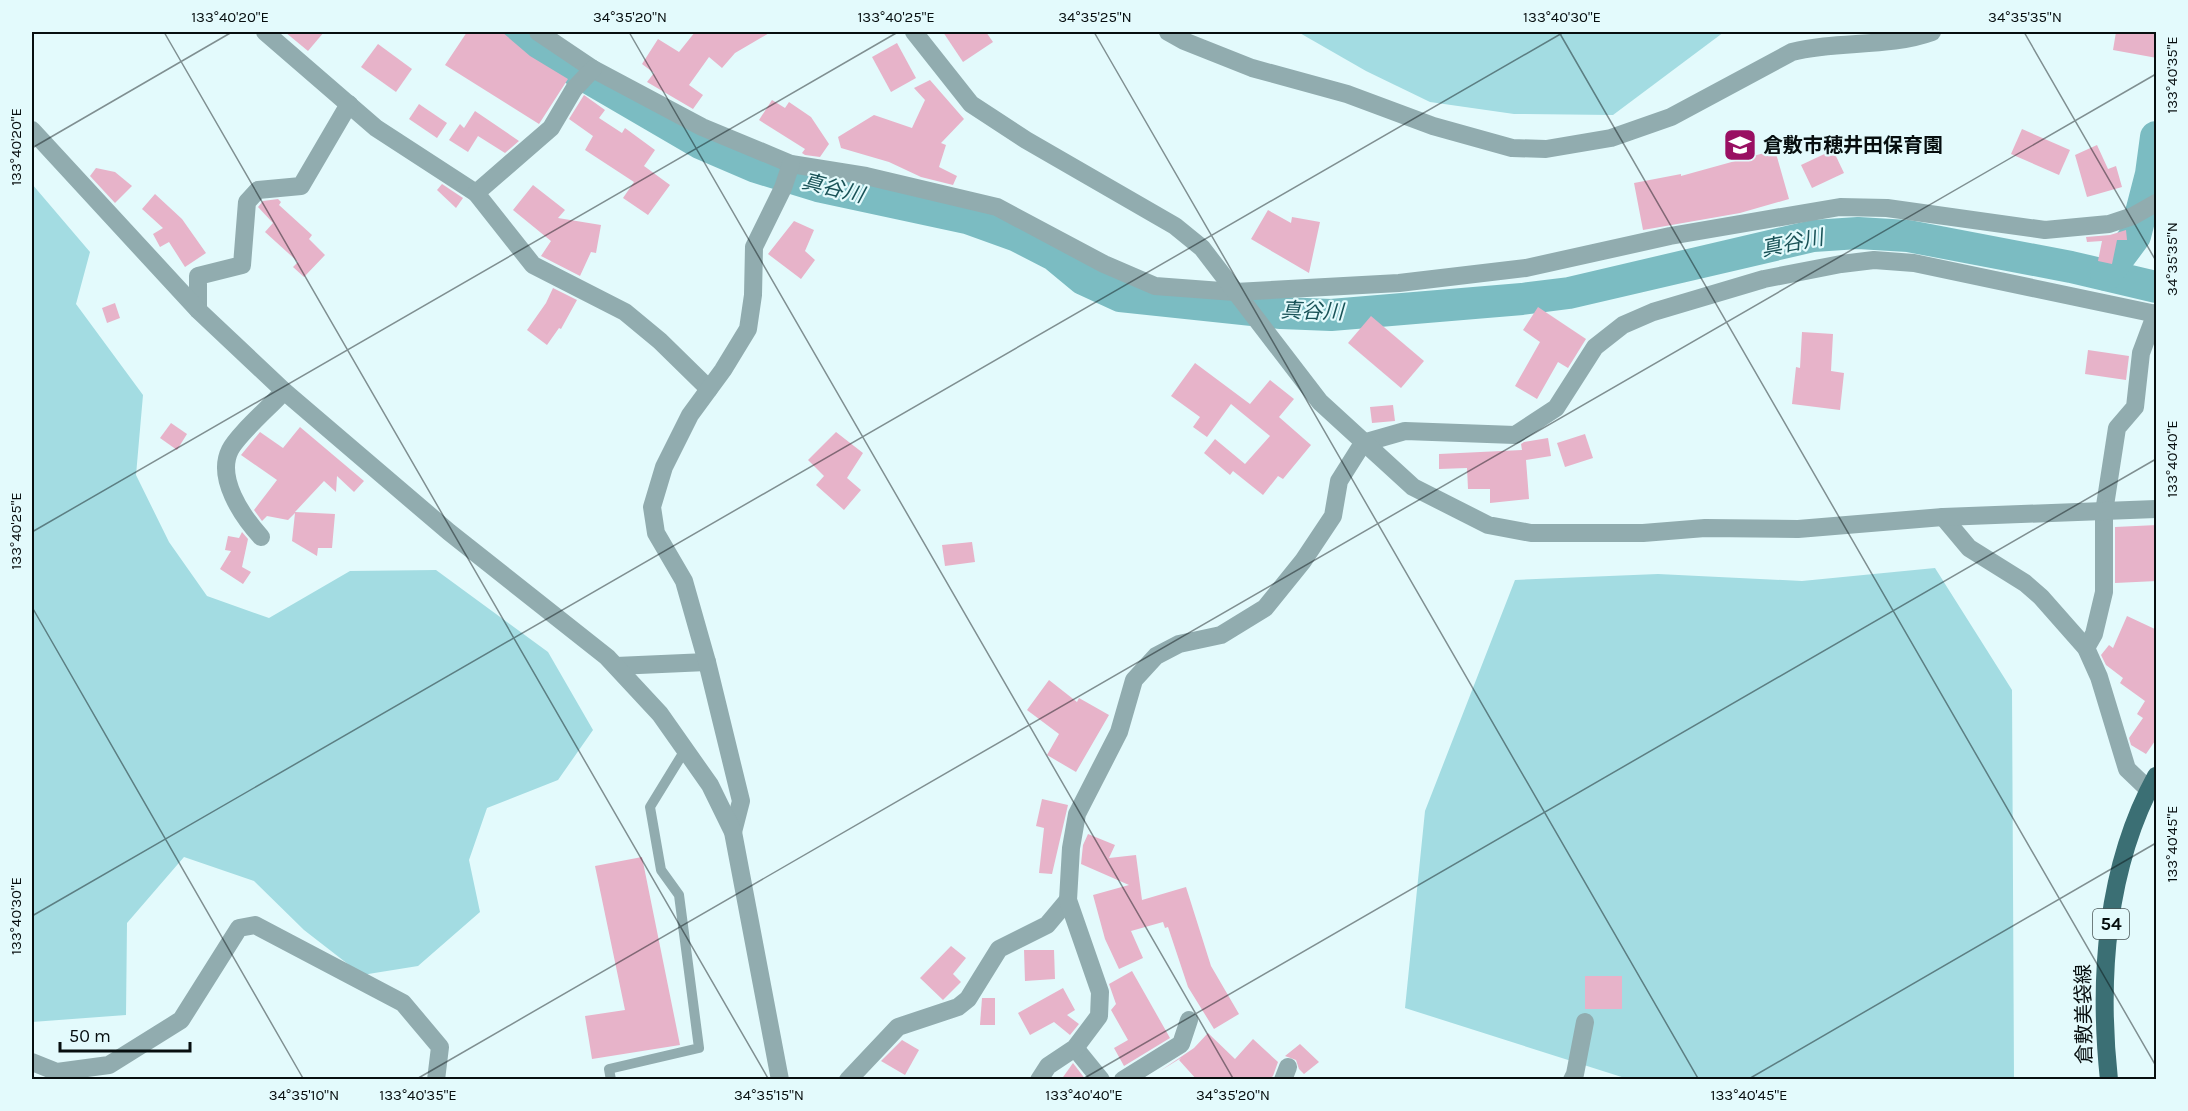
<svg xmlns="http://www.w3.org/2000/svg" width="2188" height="1111" font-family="Karla,'Noto Sans JP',sans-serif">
  <rect width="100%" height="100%" fill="#e3fafc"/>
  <g fill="#a3dce2">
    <polygon points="1298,32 1724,32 1613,115 1514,114 1430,102 1366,71"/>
    <polygon points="32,184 90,252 76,304 143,395 136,475 169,542 207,596 269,618 350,571 436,570 548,652 593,730 558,780 487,808 469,860 480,912 418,966 362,975 304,930 254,881 184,857 127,923 126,1015 32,1022"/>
    <polygon points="1935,568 2012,690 2014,1079 1628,1079 1405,1008 1425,811 1515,580 1658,574 1802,581"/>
  </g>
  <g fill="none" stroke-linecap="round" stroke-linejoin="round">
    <g stroke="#7bbcc2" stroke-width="32">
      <polyline points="519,32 556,59 700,143 756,167 818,186 967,218 1017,236 1054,255 1083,279 1120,296 1281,313 1331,315 1522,299 1569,293 1813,236 1858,233 1908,236 2071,267 2156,287"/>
      <polyline points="2106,275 2135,236 2151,174 2156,137"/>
    </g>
  </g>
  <g fill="#e7b3c9">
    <polygon points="285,32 324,32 308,51"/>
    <polygon points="467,32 502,32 530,56 568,79 539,124 445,65"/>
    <polygon points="695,32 771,32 735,53 722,68 709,57 689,85 703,95 693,109 647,82 654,73 642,64 658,39 679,52"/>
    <polygon points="943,32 986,32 993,42 963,62"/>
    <polygon points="2116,32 2157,33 2157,58 2113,50"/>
    <polygon points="897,43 916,78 891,92 872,57"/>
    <polygon points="378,44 412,69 396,92 361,67"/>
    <polygon points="930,80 964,119 941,143 946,145 939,167 957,176 953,185 921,177 889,162 841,148 838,137 874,115 912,128 925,100 914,88"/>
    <polygon points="584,95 605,110 599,118 622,133 625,128 655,150 644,166 670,185 648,215 623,198 634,182 585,150 593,136 569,119"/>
    <polygon points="772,100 785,108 789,102 811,117 829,144 820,157 805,155 802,153 805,149 759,120"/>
    <polygon points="419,104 447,123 437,138 409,119"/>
    <polygon points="475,111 519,141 505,153 478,136 468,152 449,140 460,124 464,128"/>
    <polygon points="2022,129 2070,150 2059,175 2011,154"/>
    <polygon points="2097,145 2108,169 2116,166 2122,187 2087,197 2075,155"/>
    <polygon points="1775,150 1789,199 1740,213 1643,230 1634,183 1681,174 1681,176"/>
    <polygon points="1833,150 1844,173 1812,188 1801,165"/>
    <polygon points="96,168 115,172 132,186 115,203 90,176"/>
    <polygon points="442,184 463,198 456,208 437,190"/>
    <polygon points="533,185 565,210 558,218 601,225 596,253 591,252 580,276 541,256 551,241 513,210"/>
    <polygon points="155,194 182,219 206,253 185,267 169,242 160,247 153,234 163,228 142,209"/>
    <polygon points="278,199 281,202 279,205 312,235 309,239 325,255 304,277 293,267 298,262 265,232 273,223 258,207 263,201"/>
    <polygon points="1268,210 1291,223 1292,217 1320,222 1309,273 1251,239"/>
    <polygon points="794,221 814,230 805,251 815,260 801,279 768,254"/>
    <polygon points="2126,230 2127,240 2117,240 2112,264 2098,261 2102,241 2087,242 2086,237 2110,235"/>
    <polygon points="553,288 577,300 561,329 559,328 547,345 527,330 546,303"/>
    <polygon points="115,303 120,318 107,323 102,308"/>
    <polygon points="1538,307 1586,339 1568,368 1558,362 1537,399 1515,386 1540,342 1523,330"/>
    <polygon points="1371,316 1424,361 1401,388 1348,343"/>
    <polygon points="1802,332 1833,334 1831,371 1844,373 1840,410 1792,404 1796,367 1800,368"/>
    <polygon points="2088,350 2129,356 2126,380 2085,374"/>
    <polygon points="1195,363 1250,404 1270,380 1294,399 1279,417 1311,445 1283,479 1278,476 1263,495 1233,471 1230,475 1204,453 1215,439 1245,464 1270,436 1231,404 1207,437 1193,427 1200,417 1171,396"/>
    <polygon points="1393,405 1395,421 1372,423 1370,407"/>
    <polygon points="171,423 187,434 177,450 160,438"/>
    <polygon points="300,427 364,481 354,492 337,476 336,492 324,481 295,512 335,514 332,548 318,548 317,556 292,541 295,513 288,520 267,516 262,521 254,510 277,480 241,455 260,432 283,448"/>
    <polygon points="836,432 863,453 847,478 861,490 844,510 816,485 824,476 808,460"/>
    <polygon points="1585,434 1593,458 1565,467 1557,443"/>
    <polygon points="1548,438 1551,456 1526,460 1529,499 1490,503 1490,489 1468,489 1467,468 1439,469 1439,454 1522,450 1521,444 1524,442"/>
    <polygon points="2157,525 2157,581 2115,583 2115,527"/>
    <polygon points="242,532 248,539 242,567 251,572 243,584 220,569 231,551 225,550 228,536 239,538"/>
    <polygon points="972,542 975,562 945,566 942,545"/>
    <polygon points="2127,616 2157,630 2157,738 2146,754 2131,745 2129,738 2143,718 2137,714 2145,701 2120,683 2123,678 2106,665 2101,655 2109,645 2113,648"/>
    <polygon points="1049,680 1077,702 1079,698 1109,715 1076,772 1047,755 1059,734 1027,710"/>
    <polygon points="1042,799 1068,805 1052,874 1039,873 1044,828 1036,826"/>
    <polygon points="1088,834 1115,845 1109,858 1136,855 1142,900 1186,887 1211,966 1239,1014 1214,1029 1188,987 1168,927 1165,928 1163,922 1131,931 1143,958 1119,969 1105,939 1093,895 1129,885 1081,864 1083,845"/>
    <polygon points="642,857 680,1045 592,1059 585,1016 625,1010 595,866"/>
    <polygon points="951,946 966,958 953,974 961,982 943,1000 920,978"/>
    <polygon points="1024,950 1054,950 1055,979 1025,981"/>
    <polygon points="1132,971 1170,1038 1124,1066 1114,1048 1128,1040 1111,1010 1116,1004 1109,984"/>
    <rect x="1585" y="976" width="37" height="33"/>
    <polygon points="1063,988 1075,1010 1067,1015 1079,1024 1070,1035 1054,1022 1030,1035 1018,1013"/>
    <polygon points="982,998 995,998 995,1025 980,1025"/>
    <polygon points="1208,1033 1235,1059 1253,1039 1278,1062 1273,1076 1269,1080 1197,1080 1179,1060 1181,1058 1160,1071 1194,1048"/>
    <polygon points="902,1040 919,1050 905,1075 881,1061"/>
    <polygon points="1300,1044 1319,1062 1304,1074 1299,1069 1296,1060 1285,1056"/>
    <polygon points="1073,1063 1086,1080 1061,1080"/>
  </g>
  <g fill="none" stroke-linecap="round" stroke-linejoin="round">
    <polyline stroke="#91acaf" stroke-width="10" points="611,1080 609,1069 699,1048 679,895 661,870 650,807 685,750"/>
    <g stroke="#91acaf" stroke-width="18">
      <polyline points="265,32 376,128 476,193"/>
      <polyline points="538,32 593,69 702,127 772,156 791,164 866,176 997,207 1104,264 1155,286 1235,292 1399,283 1526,268 1670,236 1840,207 1887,208 2045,230 2109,224 2133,216 2156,203"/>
      <path d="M1168 32 1184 41 1252 68 1347 94 1433 126 1512 148 1546 149 1611 138 1671 117 1792 52C1838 40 1888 48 1932 32"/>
      <polyline points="593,69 574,89 551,128 476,193 533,265 625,312 660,341 709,389"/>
      <polyline points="198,310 198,276 242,265 247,202 258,190 301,186 349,104"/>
      <polyline points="1943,517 1969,548 2025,583 2041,597 2086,648 2099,677 2127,769 2150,791"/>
      <path d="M261 537C242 516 216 478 230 450 238 434 271 406 284 391"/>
      <polyline points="2086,648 2094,634 2104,592 2104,512 2117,428 2135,407 2141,353 2156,313"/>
      <polyline points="616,666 707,662"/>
      <polyline points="733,832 741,801 707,662 684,581 656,533 652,507 664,467 690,415 723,370 748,329 753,295 754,247 783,188 791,164"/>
      <polyline points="1075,1048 1101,1080"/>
      <polyline points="32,1062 57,1072 109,1065 181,1020 239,928 255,925 403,1003 440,1047 436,1080"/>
      <polyline points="848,1080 898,1027 958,1007 968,999 999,949 1047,925 1068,900"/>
      <polyline points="1039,1080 1048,1066 1075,1048 1099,1016 1100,992 1068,900 1071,848 1077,814 1119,732 1134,680 1156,656 1179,644 1221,635 1265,608 1303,561 1333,516 1339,481 1363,443 1405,431 1515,435 1556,408 1595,347 1623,325 1653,312 1764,279 1841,264 1874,260 1914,263 2156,314"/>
      <polyline points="1123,1080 1181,1044 1189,1020"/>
      <polyline points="1283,1080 1288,1067"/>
      <polyline points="1572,1080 1575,1074 1585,1022"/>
    </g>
    <g stroke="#91acaf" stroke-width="18">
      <polyline points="914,32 971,104 1026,140 1175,226 1202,248 1320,402 1413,487 1488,525 1531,533 1643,533 1705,528 1798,529 1943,517 2156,509"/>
      <polyline points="32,130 198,310 284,391 449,532 607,657 660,714 710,785 733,832 780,1080"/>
    </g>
    <path stroke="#3b6f74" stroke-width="18" d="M2109 1080C2098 978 2106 867 2156 776"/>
  </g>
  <path fill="none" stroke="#070e0f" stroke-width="1.5" stroke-opacity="0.45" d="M164 32 769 1080M629 32 1234 1080M1094 32 1699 1080M1559 32 2156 1066M2024 32 2156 261M32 148 232 32M32 532 898 32M32 607 304 1080M32 916 1564 32M415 1080 2156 74M1081 1080 2156 459M1747 1080 2156 843"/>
  <defs>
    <symbol id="school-square" viewBox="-11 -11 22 22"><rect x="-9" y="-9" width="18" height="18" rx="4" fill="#990f62" stroke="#e3fafc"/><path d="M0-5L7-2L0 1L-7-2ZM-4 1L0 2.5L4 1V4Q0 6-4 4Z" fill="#fff"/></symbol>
  </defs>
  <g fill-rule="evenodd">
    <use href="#school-square" x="1721" y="126" width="38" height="38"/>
  </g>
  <g text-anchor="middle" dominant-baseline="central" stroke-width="4.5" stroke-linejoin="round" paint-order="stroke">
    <rect fill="#e3fafc" stroke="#495556" stroke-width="1.5" x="2093" y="909" width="36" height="30" rx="4.5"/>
    <g font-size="18" font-weight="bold" fill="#070e0f">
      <text x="2111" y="924">54</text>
    </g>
    <g font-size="20" font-weight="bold" fill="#070e0f" stroke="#e3fafc" text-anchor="start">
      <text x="1763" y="145">倉敷市穂井田保育園</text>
    </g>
    <g font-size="20" fill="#070e0f" stroke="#e3fafc">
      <text transform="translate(2084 1014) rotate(-91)">倉敷美袋線</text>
    </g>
    <g font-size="21" font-style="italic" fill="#195257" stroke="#e3fafc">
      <text transform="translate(833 188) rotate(14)">真谷川</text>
      <text transform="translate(1792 243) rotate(-11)">真谷川</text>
      <text transform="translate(1312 311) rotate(2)">真谷川</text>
    </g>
  </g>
  <rect width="2188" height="1111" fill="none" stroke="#e3fafc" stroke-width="66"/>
  <path d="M60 1042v9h130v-9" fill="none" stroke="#070e0f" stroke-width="3"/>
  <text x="69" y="1042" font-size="18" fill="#070e0f" stroke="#e3fafc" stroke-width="4.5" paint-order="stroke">50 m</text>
  <rect x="33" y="33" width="2122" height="1045" fill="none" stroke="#070e0f" stroke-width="2"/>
  <g font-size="15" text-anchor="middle" fill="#070e0f">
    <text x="230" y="22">133°40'20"E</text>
    <text x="630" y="22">34°35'20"N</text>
    <text x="896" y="22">133°40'25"E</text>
    <text x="1095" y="22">34°35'25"N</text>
    <text x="1562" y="22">133°40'30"E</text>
    <text x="2025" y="22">34°35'35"N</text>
    <text transform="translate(2172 75) rotate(-90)" y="5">133°40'35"E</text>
    <text transform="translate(16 147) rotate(-90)" y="5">133°40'20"E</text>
    <text transform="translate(2172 259) rotate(-90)" y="5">34°35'35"N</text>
    <text transform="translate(2172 459) rotate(-90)" y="5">133°40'40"E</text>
    <text transform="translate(16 531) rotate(-90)" y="5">133°40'25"E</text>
    <text transform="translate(2172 844) rotate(-90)" y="5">133°40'45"E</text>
    <text transform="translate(16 916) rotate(-90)" y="5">133°40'30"E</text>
    <text x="304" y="1100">34°35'10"N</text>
    <text x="418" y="1100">133°40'35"E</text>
    <text x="769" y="1100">34°35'15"N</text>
    <text x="1084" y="1100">133°40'40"E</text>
    <text x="1233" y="1100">34°35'20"N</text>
    <text x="1749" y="1100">133°40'45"E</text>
  </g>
</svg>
